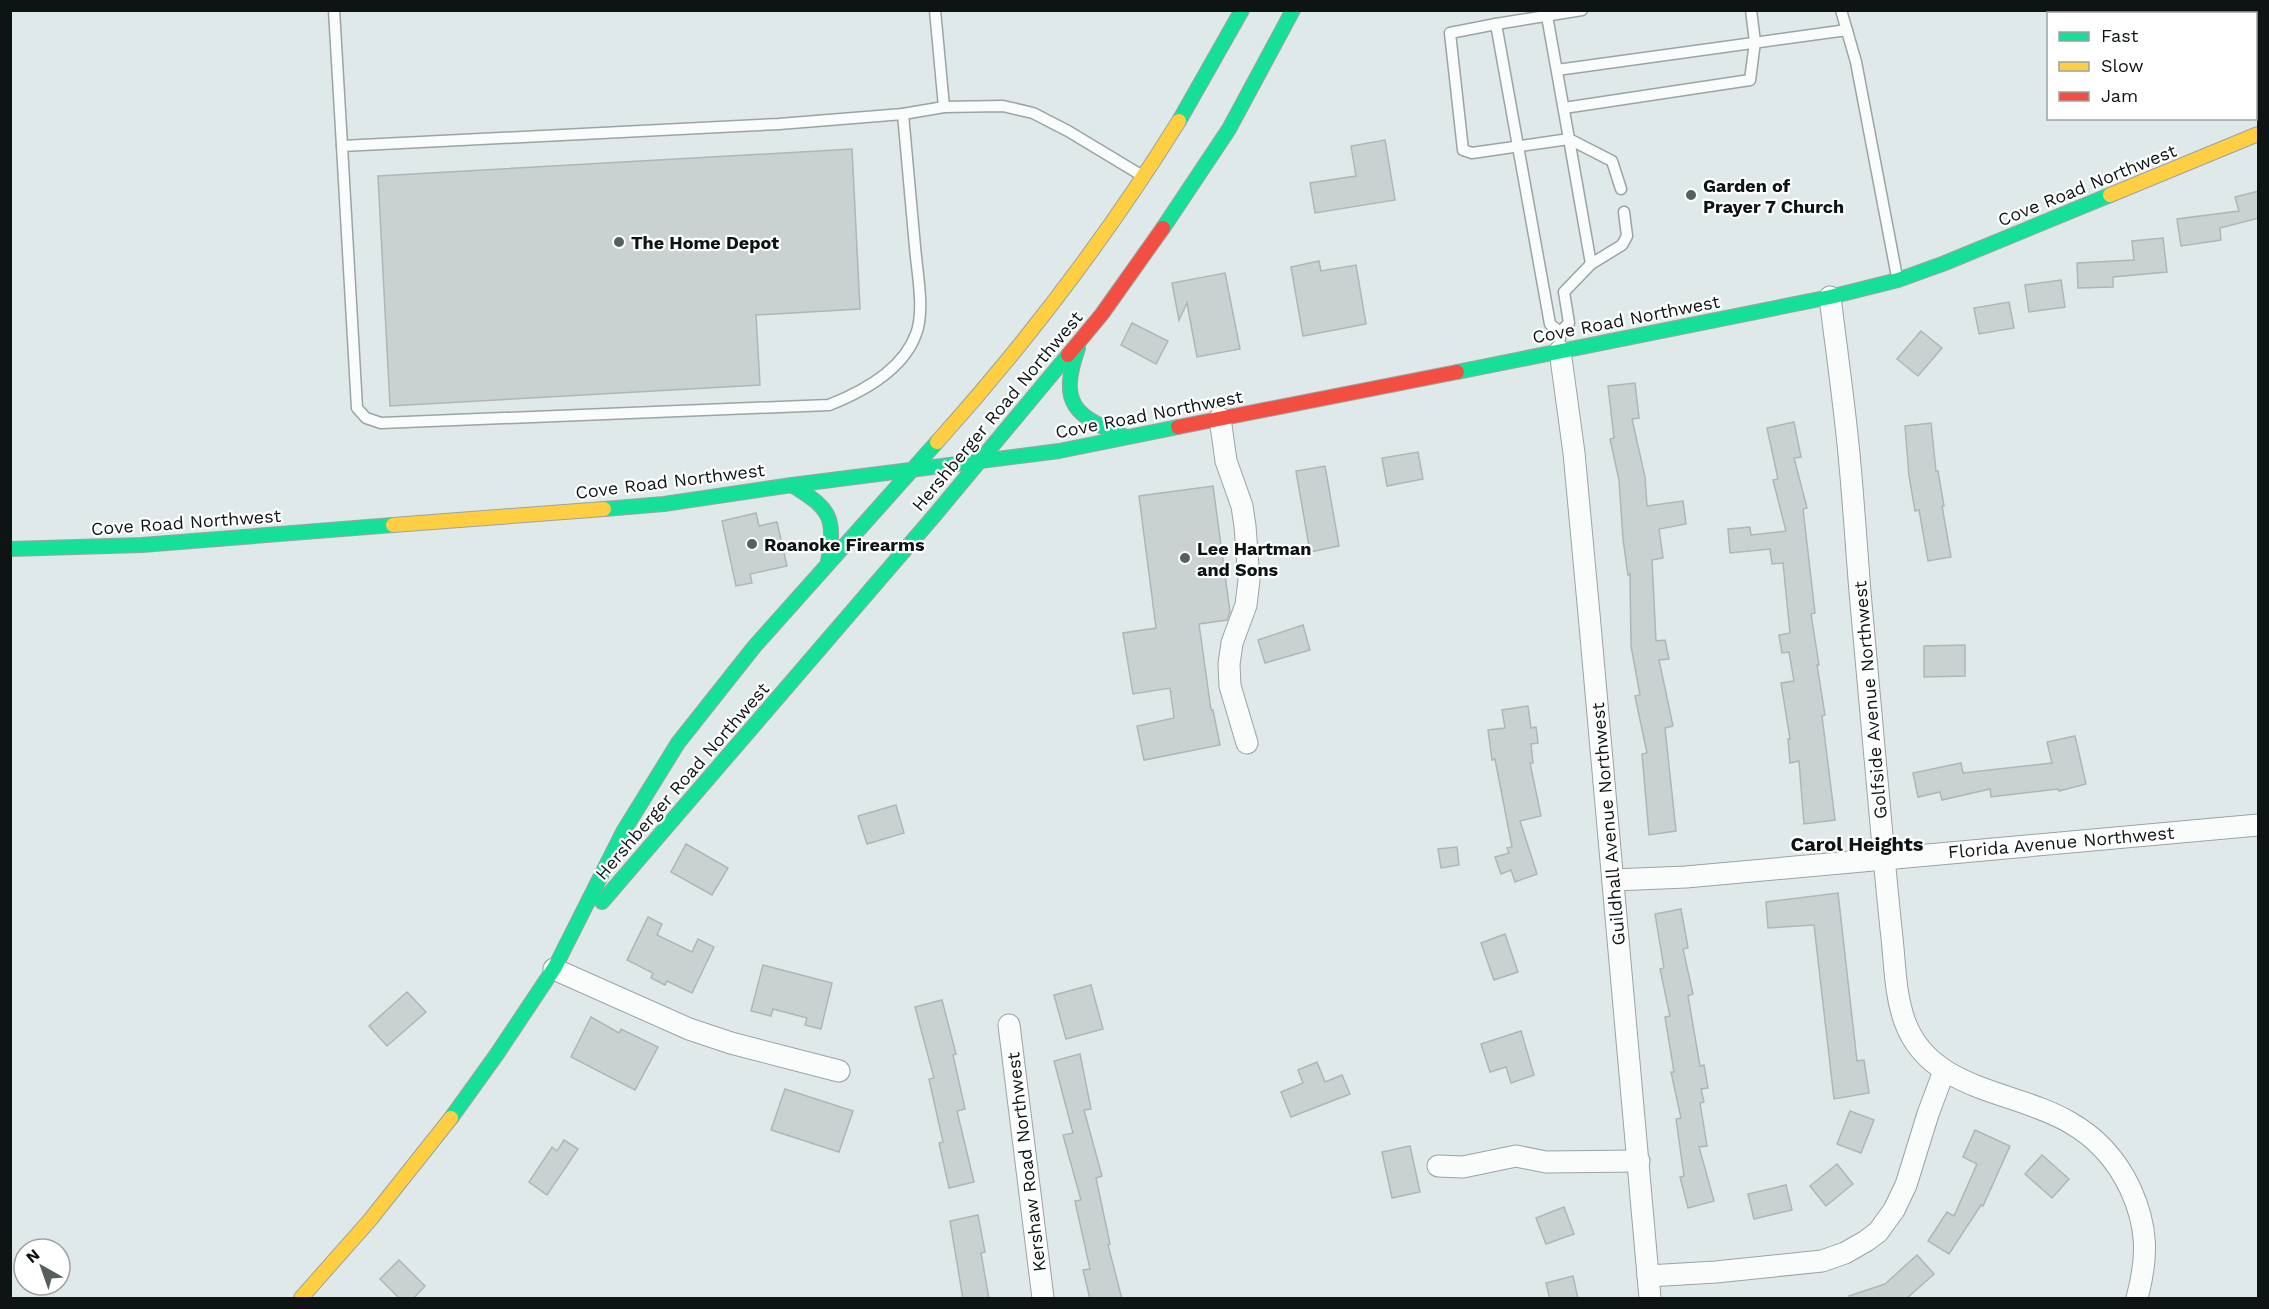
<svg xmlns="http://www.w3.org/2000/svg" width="2269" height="1309" font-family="'Work Sans',sans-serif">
  <rect width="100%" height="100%" fill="#dfe9e9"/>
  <g fill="#cad1d1" stroke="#afb6b6" stroke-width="1.5">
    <polygon points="1385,140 1395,200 1315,213 1310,183 1356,176 1351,146"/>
    <polygon points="852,149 860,309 756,315 760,385 390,406 378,176"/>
    <polygon points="2259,191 2259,218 2220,228 2221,240 2181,246 2177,219 2239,211 2235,197"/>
    <polygon points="2163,238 2167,272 2113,277 2113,287 2078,288 2077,263 2134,260 2132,241"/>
    <polygon points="1319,261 1321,271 1356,265 1366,324 1303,336 1291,267"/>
    <polygon points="1225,273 1240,349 1197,357 1187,303 1179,320 1172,283"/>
    <polygon points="2061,280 2065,307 2029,312 2025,285"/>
    <polygon points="2009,302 2014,328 1979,334 1974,308"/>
    <polygon points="1132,323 1168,341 1156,364 1121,345"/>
    <polygon points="1921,331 1942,348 1918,376 1897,359"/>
    <polygon points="1635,383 1639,418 1632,419 1645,477 1647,506 1683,501 1686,524 1659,529 1663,558 1652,560 1656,641 1665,640 1669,659 1659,660 1673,726 1665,728 1676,831 1649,835 1642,754 1647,753 1635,696 1640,695 1631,646 1630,574 1628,575 1623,539 1619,480 1610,439 1614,438 1608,386"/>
    <polygon points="1794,422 1801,457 1794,458 1807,508 1803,509 1815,613 1811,614 1819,665 1817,665 1825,715 1822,716 1835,820 1804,824 1799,761 1790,763 1788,739 1790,739 1781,683 1794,681 1789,652 1782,653 1779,635 1790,633 1783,563 1772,564 1770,549 1730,553 1728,529 1750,527 1751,535 1786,531 1773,480 1778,479 1767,428"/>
    <polygon points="1931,423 1936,471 1938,471 1944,506 1942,506 1951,557 1928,561 1919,510 1915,511 1909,476 1905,426"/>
    <polygon points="1418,452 1423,479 1387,486 1382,458"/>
    <polygon points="1325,466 1339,546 1310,552 1296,471"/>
    <polygon points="1213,486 1230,612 1227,620 1199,624 1211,710 1213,710 1220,745 1144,760 1137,726 1174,718 1170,688 1133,694 1123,633 1156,628 1139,496"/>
    <polygon points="756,513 759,526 777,522 787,566 750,574 752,583 736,586 722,521"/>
    <polygon points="1303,625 1310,650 1265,663 1258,640"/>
    <polygon points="1965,645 1965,676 1924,677 1924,646"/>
    <polygon points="1528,706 1531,728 1536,727 1538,743 1531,744 1533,763 1530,763 1541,816 1520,821 1537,874 1515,882 1511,870 1501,874 1495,857 1509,853 1507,848 1512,847 1495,759 1492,760 1488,730 1505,728 1502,710"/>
    <polygon points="2075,736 2086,784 2059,791 2058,789 1991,797 1990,789 1942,800 1940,792 1918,797 1913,773 1961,763 1963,773 2052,763 2047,742"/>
    <polygon points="896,805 904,833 867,844 858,816"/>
    <polygon points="686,844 728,868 712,895 671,872"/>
    <polygon points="1457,847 1459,865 1441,868 1438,849"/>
    <polygon points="1838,893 1857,1061 1864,1060 1869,1093 1834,1099 1814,925 1768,928 1766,902"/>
    <polygon points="1681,909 1688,948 1683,949 1693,994 1688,996 1700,1066 1704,1065 1708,1088 1701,1089 1704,1102 1700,1103 1707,1146 1699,1147 1714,1201 1688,1208 1680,1177 1684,1176 1676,1119 1681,1118 1671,1072 1674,1072 1665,1017 1670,1016 1660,969 1664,968 1655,914"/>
    <polygon points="648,917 662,924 657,935 692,952 698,939 714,947 692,993 667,981 665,985 651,978 653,973 627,960"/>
    <polygon points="1505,934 1518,972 1494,980 1481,943"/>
    <polygon points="763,965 832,983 821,1029 805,1025 807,1018 773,1009 771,1016 751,1011"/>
    <polygon points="1091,985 1103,1029 1066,1039 1054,995"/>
    <polygon points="407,992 426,1012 387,1046 369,1026"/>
    <polygon points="942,1000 956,1054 953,1055 965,1109 957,1111 974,1182 949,1188 939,1143 943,1142 929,1079 934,1078 915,1007"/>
    <polygon points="591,1017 619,1033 621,1029 658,1047 635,1090 571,1057"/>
    <polygon points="1521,1031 1534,1075 1511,1083 1506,1067 1490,1072 1481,1044"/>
    <polygon points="1080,1054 1091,1109 1084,1110 1102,1176 1096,1178 1110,1244 1108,1245 1122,1299 1090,1299 1083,1270 1090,1269 1075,1201 1081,1200 1063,1135 1073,1133 1054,1061"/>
    <polygon points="1317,1062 1325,1082 1342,1075 1350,1094 1291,1117 1281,1092 1303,1083 1298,1070"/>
    <polygon points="785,1089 853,1111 839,1152 771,1130"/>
    <polygon points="1850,1111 1874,1120 1861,1153 1837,1144"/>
    <polygon points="1975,1130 2010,1146 1983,1206 1981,1205 1949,1254 1928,1241 1947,1212 1954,1216 1977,1164 1963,1157"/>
    <polygon points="564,1140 578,1149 547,1195 529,1182 552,1147 557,1151"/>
    <polygon points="1410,1146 1420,1192 1392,1198 1382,1152"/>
    <polygon points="2042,1155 2069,1179 2052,1198 2025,1174"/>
    <polygon points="1837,1164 1853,1184 1826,1206 1810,1186"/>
    <polygon points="1786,1185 1792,1210 1754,1219 1748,1194"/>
    <polygon points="1564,1207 1574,1234 1546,1244 1536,1218"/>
    <polygon points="978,1215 985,1252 981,1253 989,1299 963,1299 950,1221"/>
    <polygon points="1917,1255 1934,1274 1906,1299 1850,1299 1849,1296 1885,1284"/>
    <polygon points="399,1260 425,1286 413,1299 400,1299 380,1279"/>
    <polygon points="1573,1276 1578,1299 1550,1299 1546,1283"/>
  </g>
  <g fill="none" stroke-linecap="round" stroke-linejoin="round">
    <defs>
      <g id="lane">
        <polyline points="334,10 342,146 779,124 903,114 944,107 1003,106 1033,113 1068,131 1141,175"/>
        <polyline points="935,10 944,107"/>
        <polyline points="1582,10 1496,24 1450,33 1463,150 1472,153 1569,139 1591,264"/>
        <polyline points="1841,10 1856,62 1897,277"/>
        <polyline points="1547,16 1569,139 1612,161 1621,189"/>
        <polyline points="1496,24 1550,324 1560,332"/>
        <polyline points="1557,70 1847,30"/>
        <polyline points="1564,108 1750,80 1755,42 1751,10"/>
        <path d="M342 146 357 408 366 418 381 423 829 405C862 392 903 370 916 334 925 311 917 272 915 247 911 203 907 158 903 114"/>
        <polyline points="1560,339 1560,332 1569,323 1564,292 1591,264 1622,245 1627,236 1624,212"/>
      </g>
      <g id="street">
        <path d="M1830 297C1836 346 1843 395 1848 444 1853 493 1856 542 1860 592 1866 662 1872 732 1879 802 1883 847 1887 892 1892 938 1895 965 1895 995 1905 1022 1930 1091 2014 1090 2069 1122 2096 1137 2117 1161 2130 1188 2148 1227 2148 1257 2137 1298"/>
        <polyline points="1560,351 1574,453 1589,614 1650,1298"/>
        <polyline points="1220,418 1226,461 1242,506 1245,526 1249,580 1246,605 1232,643 1229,664 1230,686 1247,743"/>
        <polyline points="1613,880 1686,877 2258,825"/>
        <polyline points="554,969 689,1029 731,1043 839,1071"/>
        <polyline points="1009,1025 1043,1298"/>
        <polyline points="1438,1166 1463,1167 1516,1156 1546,1162 1639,1161"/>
        <polyline points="1648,1276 1716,1272 1822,1261 1845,1253 1866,1241 1878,1232 1894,1210 1906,1185 1928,1114 1944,1071"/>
      </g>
      <g id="fast">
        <polyline points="1179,121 1242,10"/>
        <polyline points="1163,228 1229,129 1293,10"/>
        <path d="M1078 348C1058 405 1075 416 1126 437"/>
        <polyline points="1457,372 1830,297 1898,280 1945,263 2110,195"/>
        <path d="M792 485C830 509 836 516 828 562"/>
        <polyline points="604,509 664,504 792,485 1059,451 1178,427"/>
        <polyline points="10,549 142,545 393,525"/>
        <polyline points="602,902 934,516 1068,355"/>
        <polyline points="451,1118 497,1054 555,967 623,832 678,743 754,647 937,442"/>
      </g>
      <g id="slow">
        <polyline points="2110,195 2258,134"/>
        <path d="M937 442C1027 342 1108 235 1179 121"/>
        <polyline points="393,525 604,509"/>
        <polyline points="301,1298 370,1220 451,1118"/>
      </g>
      <g id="jam">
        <polyline points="1068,355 1102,314 1163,228"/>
        <polyline points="1178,427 1457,372"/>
      </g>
    </defs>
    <use href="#lane" stroke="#9ba3a3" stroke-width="13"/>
    <use href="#street" stroke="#9ba3a3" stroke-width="23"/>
    <use href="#fast" stroke="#9ba3a3" stroke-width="16"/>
    <use href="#slow" stroke="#9ba3a3" stroke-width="16"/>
    <use href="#jam" stroke="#9ba3a3" stroke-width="16"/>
    <use href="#lane" stroke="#fafcfc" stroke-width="10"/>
    <use href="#street" stroke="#fafcfc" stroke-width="21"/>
    <use href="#fast" stroke="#16e098" stroke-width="14"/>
    <use href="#slow" stroke="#ffcf43" stroke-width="14"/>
    <use href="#jam" stroke="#f24e42" stroke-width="14"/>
  </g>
  <g fill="#575f5f" stroke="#fff" stroke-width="2">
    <circle cx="1691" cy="195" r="6"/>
    <circle cx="619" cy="242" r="6"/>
    <circle cx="752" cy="544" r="6"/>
    <circle cx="1185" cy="558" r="6"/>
  </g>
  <g text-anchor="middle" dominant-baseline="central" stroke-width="4.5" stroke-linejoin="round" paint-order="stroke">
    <g font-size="18" font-weight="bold" fill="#0e1414" stroke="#fff" text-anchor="start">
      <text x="1703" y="185">Garden of<tspan x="1703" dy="21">Prayer 7 Church</tspan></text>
      <text x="631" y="242">The Home Depot</text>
      <text x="764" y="544">Roanoke Firearms</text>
      <text x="1197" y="548">Lee Hartman<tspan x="1197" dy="21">and Sons</tspan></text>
    </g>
    <g font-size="18" fill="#0e1414" stroke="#fff">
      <text transform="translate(2087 185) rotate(-22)">Cove Road Northwest</text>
      <text transform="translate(1626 319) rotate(-11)">Cove Road Northwest</text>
      <text transform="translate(997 411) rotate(-50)">Hershberger Road Northwest</text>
      <text transform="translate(1149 414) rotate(-11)">Cove Road Northwest</text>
      <text transform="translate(670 481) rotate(-7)">Cove Road Northwest</text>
      <text transform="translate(186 522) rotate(-4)">Cove Road Northwest</text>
      <text transform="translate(1870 700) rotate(-95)">Golfside Avenue Northwest</text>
      <text transform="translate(682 781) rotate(-49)">Hershberger Road Northwest</text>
      <text transform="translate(1608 824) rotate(-95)">Guildhall Avenue Northwest</text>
      <text transform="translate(2061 842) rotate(-5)">Florida Avenue Northwest</text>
      <text transform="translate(1026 1162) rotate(-97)">Kershaw Road Northwest</text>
    </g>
    <g font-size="20" font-weight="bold" fill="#0e1414" stroke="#fff">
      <text x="1857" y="844">Carol Heights</text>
    </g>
  </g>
  <rect width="2269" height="1309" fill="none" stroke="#0e1414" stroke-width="24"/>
  <rect x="2047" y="12" width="210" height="108" fill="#ffffff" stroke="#9fa1a1" stroke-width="1.5"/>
  <rect x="2059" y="32" width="30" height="9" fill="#16e098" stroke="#9fa1a1" stroke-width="1.5"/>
  <text x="2101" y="42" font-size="18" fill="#0e1414">Fast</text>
  <rect x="2059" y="62" width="30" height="9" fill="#ffcf43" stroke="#9fa1a1" stroke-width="1.5"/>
  <text x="2101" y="72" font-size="18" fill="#0e1414">Slow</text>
  <rect x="2059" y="92" width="30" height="9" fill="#f24e42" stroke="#9fa1a1" stroke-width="1.5"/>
  <text x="2101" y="102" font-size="18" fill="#0e1414">Jam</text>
  <g transform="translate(42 1267) rotate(320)"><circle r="28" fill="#ffffff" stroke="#9fa1a1" stroke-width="1.5"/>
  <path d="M0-4.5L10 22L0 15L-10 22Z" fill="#575f5f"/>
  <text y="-9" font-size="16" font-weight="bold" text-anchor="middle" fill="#0e1414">N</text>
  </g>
</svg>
